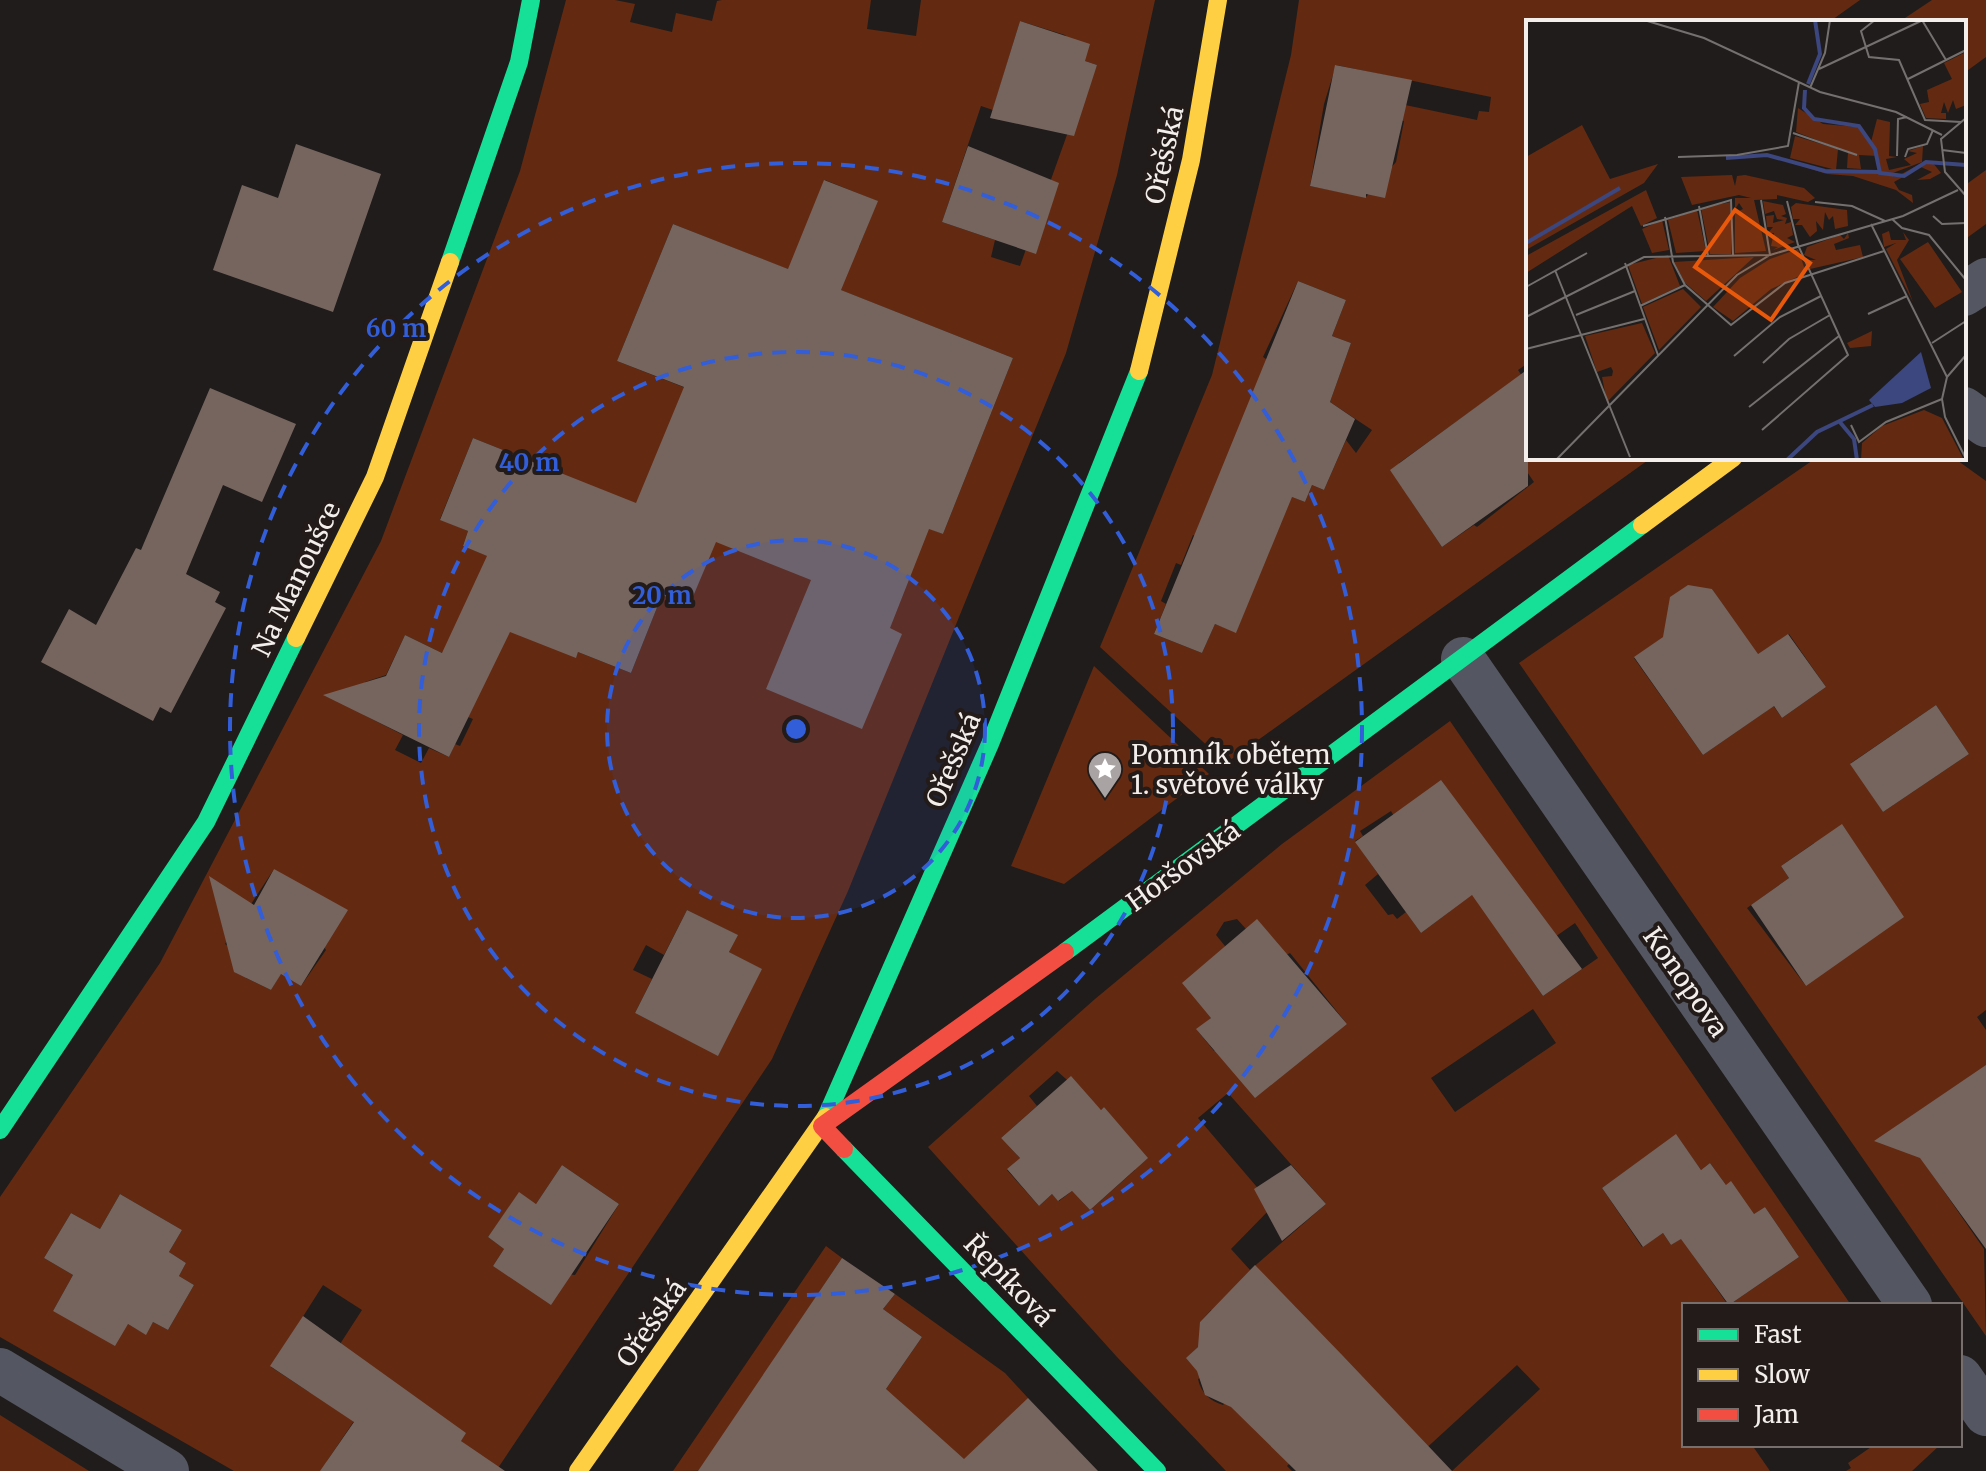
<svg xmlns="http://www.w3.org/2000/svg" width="1986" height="1471" font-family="Merriweather,serif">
  <rect width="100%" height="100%" fill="#201c1b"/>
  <g fill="#632a11" fill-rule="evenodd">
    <path d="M566 0H615L635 4 630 22 672 32 676 13 712 21 717 1 722 0H871L867 29 916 36 921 0H1155L1117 175 1066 353 848 891 772 1059 496 1471 461 1441 356 1418 327 1461 340 1471H234L0 1337V1197L160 963 381 541 520 171ZM1020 21 1065 35 1085 61 1097 65 1073 118 1020 266 991 257 995 240 942 222 981 106 993 110ZM825 180 877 201 859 247ZM673 224 1013 358 943 534 780 469 795 431 617 361ZM473 438 561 473 529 555 490 557 463 546 468 531 440 519ZM762 512 714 541 689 605 662 595 631 673 578 652 576 657 502 588 602 585ZM405 635 442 653 468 717 473 719 460 746 455 744 449 757 429 748 421 763 395 750 403 735 364 715 365 682 386 675ZM274 869 326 950 301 986 281 973 271 990 246 978 255 962 225 944ZM687 910 737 935 729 952 761 969 718 1055 635 1013 652 979 633 970 646 945 664 955ZM562 1165 619 1204 575 1275 493 1266 504 1249 488 1237 519 1193 536 1204ZM120 1194 182 1230 169 1252 186 1263 179 1276 194 1285 168 1330 153 1322 145 1334 128 1324 53 1311 73 1275 44 1258 71 1213 100 1229ZM323 1285 362 1310 309 1392 271 1367Z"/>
    <path d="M1299 0H1860L1829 22H1528V363L1518 370 1528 385V458H1651L1226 763 1100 647 1212 375 1291 55ZM1336 65 1491 97 1489 112 1479 111 1477 120 1386 101 1383 116 1404 121 1396 162 1366 197 1310 186 1324 104ZM1298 281 1346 300 1332 336 1351 343 1330 402 1372 430 1356 453 1346 440 1324 490 1312 485 1305 502 1272 489 1266 359 1263 357ZM1492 396 1507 443 1534 482 1477 527 1474 525 1442 547 1409 498 1399 463ZM1193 535 1264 563 1236 632 1215 624 1202 653 1154 634 1166 604 1161 601 1176 563 1181 565Z"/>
    <polygon points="1932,0 1986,0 1986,57 1964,73 1964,22 1899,22"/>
    <polygon points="1986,170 1986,224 1964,240 1964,186"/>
    <path d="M1816 458H1954L1986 481V1010L1977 1017 1986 1030V1089L1975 1073 1898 1125 1984 1249 1986 1336 1519 663ZM1712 589 1755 656 1789 634 1826 687 1782 718 1770 701 1765 712 1703 755 1634 658 1673 630ZM1936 705 1969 754 1883 812 1851 763ZM1814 843 1828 864 1806 986 1747 908 1789 878 1781 866Z"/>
    <polygon points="1094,666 1209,774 1064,884 1011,866"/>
    <path d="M1450 721 1851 1305H1729L1799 1257 1765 1207 1693 1255 1728 1305H1684V1445H1752L1770 1471H1452L1540 1389 1517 1365 1421 1453 1382 1471 1227 1310H1211L1200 1322V1345L1188 1357 1202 1377 1198 1379C1201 1393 1210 1401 1223 1405L1226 1402 1291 1462 1287 1466 1292 1471H1226L1117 1357 928 1147 1095 999 1282 844ZM1391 811 1449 912 1421 933 1406 912 1397 919 1393 914 1388 915 1365 885 1378 874 1355 841 1363 836 1360 831ZM1237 919 1246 929 1286 955 1290 953 1347 1024 1214 1051 1197 1030 1211 1018 1225 946 1216 935 1224 922ZM1575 923 1598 958 1543 996 1519 962ZM1533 1009 1556 1043 1455 1112 1431 1078ZM1057 1071 1101 1110 1104 1107 1135 1170 1090 1210 1072 1191 1059 1201 1052 1194 1039 1206 1007 1170 1020 1158 1001 1138 1037 1106 1029 1096ZM1228 1093 1326 1204 1250 1270 1231 1249 1273 1206 1198 1118ZM1676 1135 1701 1170 1710 1163 1726 1185 1711 1219 1671 1245 1663 1233 1642 1247 1602 1188Z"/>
    <polygon points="826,1246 842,1258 773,1361 873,1408 922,1337 883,1309 895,1294 1005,1373 1028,1398 1018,1467 673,1471"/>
    <polygon points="0,1415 89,1471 0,1471"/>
    <polygon points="1874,1445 1940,1445 1912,1471 1846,1471 1851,1468 1848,1463"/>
  </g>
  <g fill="#76655f">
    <polygon points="1020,21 1090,44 1085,61 1097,65 1074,136 990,118"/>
    <polygon points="1335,65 1412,80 1385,198 1366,194 1366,198 1310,186"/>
    <polygon points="296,144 381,174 333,312 213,270 242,185 278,198"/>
    <polygon points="968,146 1059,183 1036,254 942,222"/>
    <polygon points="824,180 878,201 841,290 1013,358 943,534 929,529 890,628 902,634 862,729 766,689 811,580 716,542 689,606 662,595 631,673 578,652 576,658 510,632 449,757 323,695 386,676 405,635 442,653 487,556 463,546 468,531 440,520 473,438 636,503 684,387 617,361 673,224 788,269"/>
    <polygon points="1298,281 1346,300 1332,336 1351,343 1330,402 1355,419 1324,490 1312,485 1305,502 1292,497 1236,633 1215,624 1202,653 1154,634"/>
    <polygon points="1528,369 1528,486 1442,547 1390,470"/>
    <polygon points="210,388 296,424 262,502 223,485 186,574 220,592 215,602 226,608 171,713 160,707 153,721 41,662 69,609 96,625 136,548 141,550"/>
    <polygon points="1688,585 1712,589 1758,654 1788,634 1826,687 1782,718 1774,706 1703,755 1634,657 1663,637 1670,597"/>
    <polygon points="1936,705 1969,754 1883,812 1850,764"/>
    <polygon points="1441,780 1582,969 1543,996 1472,895 1421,933 1355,842"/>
    <polygon points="1842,824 1904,917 1806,986 1751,905 1789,878 1781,866"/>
    <polygon points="274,869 348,910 301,986 281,974 271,990 234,972 209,876 254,905"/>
    <polygon points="687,910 738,935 729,952 762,969 718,1056 635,1013"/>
    <polygon points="1257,919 1347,1024 1255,1098 1196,1029 1211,1018 1182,983"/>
    <polygon points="1986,1065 1986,1249 1920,1158 1874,1141"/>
    <polygon points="1071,1076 1101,1110 1104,1107 1148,1158 1090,1210 1072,1191 1058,1201 1052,1194 1039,1206 1007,1169 1020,1158 1001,1138"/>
    <polygon points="1676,1134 1701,1170 1710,1163 1726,1185 1731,1181 1754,1214 1765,1207 1799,1257 1729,1305 1681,1239 1671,1245 1663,1233 1643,1247 1602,1188"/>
    <polygon points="562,1165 619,1204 551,1305 493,1266 504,1249 488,1237 519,1192 536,1204"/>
    <polygon points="1291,1165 1326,1204 1282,1241 1254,1189"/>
    <polygon points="120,1194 182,1230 169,1252 186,1263 179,1276 194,1285 168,1330 153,1322 146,1335 128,1324 115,1346 53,1311 73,1275 44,1258 71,1213 100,1229"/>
    <polygon points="842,1258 895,1294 883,1309 922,1337 886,1389 964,1459 1028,1398 1098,1471 698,1471"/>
    <polygon points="1255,1265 1343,1356 1452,1471 1296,1471 1231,1407 1205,1395 1197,1371 1186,1358 1198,1347 1200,1322"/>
    <polygon points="303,1316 466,1433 461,1441 505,1471 320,1471 354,1422 270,1366"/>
  </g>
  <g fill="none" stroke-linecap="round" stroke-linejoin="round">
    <g stroke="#545661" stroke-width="44">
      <polyline points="1964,294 1986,280"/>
      <polyline points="1964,409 1986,425"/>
      <polyline points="1463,659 1910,1305"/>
      <polyline points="0,1370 167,1471"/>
      <polyline points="1960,1377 1986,1414"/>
    </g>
    <g stroke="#16e098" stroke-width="18">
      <polyline points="450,262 519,62 531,0"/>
      <polyline points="1065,952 1642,525"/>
      <polyline points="826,1117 990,744 1139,371"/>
      <polyline points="0,1130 206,822 296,638"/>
      <polyline points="844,1149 1157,1471"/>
    </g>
    <g stroke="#ffcf43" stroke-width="18">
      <polyline points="1139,371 1191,160 1218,0"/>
      <polyline points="1642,525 1733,458"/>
      <polyline points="296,638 375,477 450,262"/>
      <polyline points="578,1471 826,1117"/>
    </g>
    <polyline stroke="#f24e42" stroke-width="18" points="844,1149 822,1126 1065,952"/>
  </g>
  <circle cx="796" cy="729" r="189" fill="#325eda" fill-opacity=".12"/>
  <g fill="none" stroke="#325eda" stroke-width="4" stroke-dasharray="14 10">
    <circle cx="796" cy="729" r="189"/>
    <circle cx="796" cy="729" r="377"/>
    <circle cx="796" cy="729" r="566"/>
  </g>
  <defs>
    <symbol id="sight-pin" viewBox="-11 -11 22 30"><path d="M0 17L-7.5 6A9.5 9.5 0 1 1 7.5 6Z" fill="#a9a4a3" stroke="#221b19"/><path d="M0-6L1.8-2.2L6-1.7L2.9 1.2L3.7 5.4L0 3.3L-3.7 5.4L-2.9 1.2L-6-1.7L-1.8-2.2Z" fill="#fff"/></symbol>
  </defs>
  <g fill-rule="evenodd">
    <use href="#sight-pin" x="1085" y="749" width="40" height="54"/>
  </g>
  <g text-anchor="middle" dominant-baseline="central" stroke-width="8" stroke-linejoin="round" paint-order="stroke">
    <g font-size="26" fill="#f3edec" stroke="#221b19">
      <text transform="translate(1164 155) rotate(-78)">Ořešská</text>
      <text transform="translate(296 579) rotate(-64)">Na Manoušce</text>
      <text transform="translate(953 760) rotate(-67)">Ořešská</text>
      <text transform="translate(1183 866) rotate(-36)">Horšovská</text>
      <text transform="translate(1686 982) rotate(55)">Konopova</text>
      <text transform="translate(1009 1280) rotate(46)">Řepíková</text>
      <text transform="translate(651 1323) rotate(-55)">Ořešská</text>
    </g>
    <g font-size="26" fill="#f3edec" stroke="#221b19" text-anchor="start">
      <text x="1131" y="754">Pomník obětem<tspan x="1131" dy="30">1. světové války</tspan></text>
    </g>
  </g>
  <g transform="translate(1526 20)">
    <rect width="440" height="440" fill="#201c1b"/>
    <path d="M440 32V85L430 89 427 80 422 93 418 82 415 93H420V99L400 98 394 84 403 82 401 70 426 59 418 43ZM272 88 297 104 332 107 345 122 351 99 364 102 363 136 371 137 360 139 363 150 385 145 378 139 391 133 382 131 397 126 396 142 364 154 355 152 352 136 333 135 335 149 321 148 322 132 270 112ZM56 105 84 159 132 144 118 163 0 230V137ZM269 116 312 129 310 150 264 138ZM263 142 299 151 347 150 370 157 394 144 407 143 415 153 404 159 391 160 406 152 395 147 368 162 373 170 386 175 387 183 370 170 327 156 301 154ZM206 155 209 166 211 156 219 155 278 168 289 178 282 182 251 175V179L228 180 240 231 209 233V193L217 189 213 183 209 189V178H225L213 175 166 185 155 157ZM120 170 131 198 115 206 106 186 0 253V236ZM237 181 257 185 260 194 255 196 261 198 259 204 265 202 267 215 261 218 269 222 247 230 252 227 245 226 248 213H242L247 207H241L240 196 248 195 247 203 258 200 251 199 248 191 239 194ZM205 182V234H184L175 188ZM270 183 321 190 322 206 309 209 307 196 303 200 299 192 297 210 290 201 291 211 284 217 276 205H269L274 199H267L265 187ZM171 190 180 231 150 233 142 200ZM136 200 143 230 126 233 116 209ZM363 211 365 220H380L377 212 383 220 371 240 387 282 360 229 370 223 358 227 356 214ZM322 213 323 218 308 224 310 230 334 225 337 237 284 249 281 240H290L278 235 281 227 314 215 318 219ZM402 222 436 272 409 288 374 239ZM272 229 280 253 245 269 207 301 187 287 214 258 244 239ZM142 235 154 266 116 284 102 245ZM228 237 180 281 159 263 148 242ZM157 269 175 287 133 330 117 287ZM116 303 129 333 81 382 76 357 86 356 87 351 85 347 71 352 59 316ZM346 311 345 326 324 328 321 323ZM398 390 416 398 438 440H335L336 423 356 406Z" fill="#632a11"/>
    <path d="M395 332 405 368 376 383 349 387 343 380Z" fill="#3c467f"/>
    <path fill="none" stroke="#3c467f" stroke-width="4" d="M282 64 294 34 289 0M279 70 278 88 288 99 333 106 349 129 354 153 378 156 400 142 440 145M200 138 241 135 299 151 353 152M0 223 94 168M313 401 328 419 331 440M261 440 291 412 347 385"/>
    <path fill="none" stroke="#74706f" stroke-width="2" d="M118 0 178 18 294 72 370 92 416 115M349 0 335 11 343 37 373 40 399 100 435 102M396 0 420 40M293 49 397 0M382 59 440 30M284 68 299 33 304 0M440 98 415 119 419 152 440 176M267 113 331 135M416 130 440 133M371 136 372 99 381 97M152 137 211 135 262 126 273 62M379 137 382 129 401 124 407 110M289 182 326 186 359 201M173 186 182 236M407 196 416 204 440 203M139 197 147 242 159 265 205 305 259 263 358 231M366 199 376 208 403 215 440 260M345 204 421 357M117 206 205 180 207 235M99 243 132 335M29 250 104 437M0 267 61 233M114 286 159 265M342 294 381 276M50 295 109 271M0 297 118 237 244 235 235 180M406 323 440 301M0 329 118 299M440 335 421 357 416 379 419 397 440 439M208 336 254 297 295 276M237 343 263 319 304 295M223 387 313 316M325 405 333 422 360 402 416 379M236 410 322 335 272 225 261 181M30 440 211 255 244 235 377 196 432 170"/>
    <path fill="#e8590c" fill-opacity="0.15" stroke="#e8590c" stroke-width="4" d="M209 190 284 243 245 300 169 247Z"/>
    <rect width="440" height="440" fill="none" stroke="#f3edec" stroke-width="4"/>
  </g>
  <circle cx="796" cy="729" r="12" fill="#325eda" stroke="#221b19" stroke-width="4"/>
  <g font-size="24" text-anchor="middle" font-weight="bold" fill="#325eda" stroke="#221b19" stroke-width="8" stroke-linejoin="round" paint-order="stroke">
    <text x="396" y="337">60 m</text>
    <text x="529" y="471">40 m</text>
    <text x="662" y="604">20 m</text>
  </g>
  <rect x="1682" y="1303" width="280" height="144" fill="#221b19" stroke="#766f6d" stroke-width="2"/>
  <rect x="1698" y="1329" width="40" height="12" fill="#16e098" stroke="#766f6d" stroke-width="2"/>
  <text x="1754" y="1343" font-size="24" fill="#f3edec">Fast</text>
  <rect x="1698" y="1369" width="40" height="12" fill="#ffcf43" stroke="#766f6d" stroke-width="2"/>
  <text x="1754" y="1383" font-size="24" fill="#f3edec">Slow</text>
  <rect x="1698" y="1409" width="40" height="12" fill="#f24e42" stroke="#766f6d" stroke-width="2"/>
  <text x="1754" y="1423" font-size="24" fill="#f3edec">Jam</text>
</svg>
